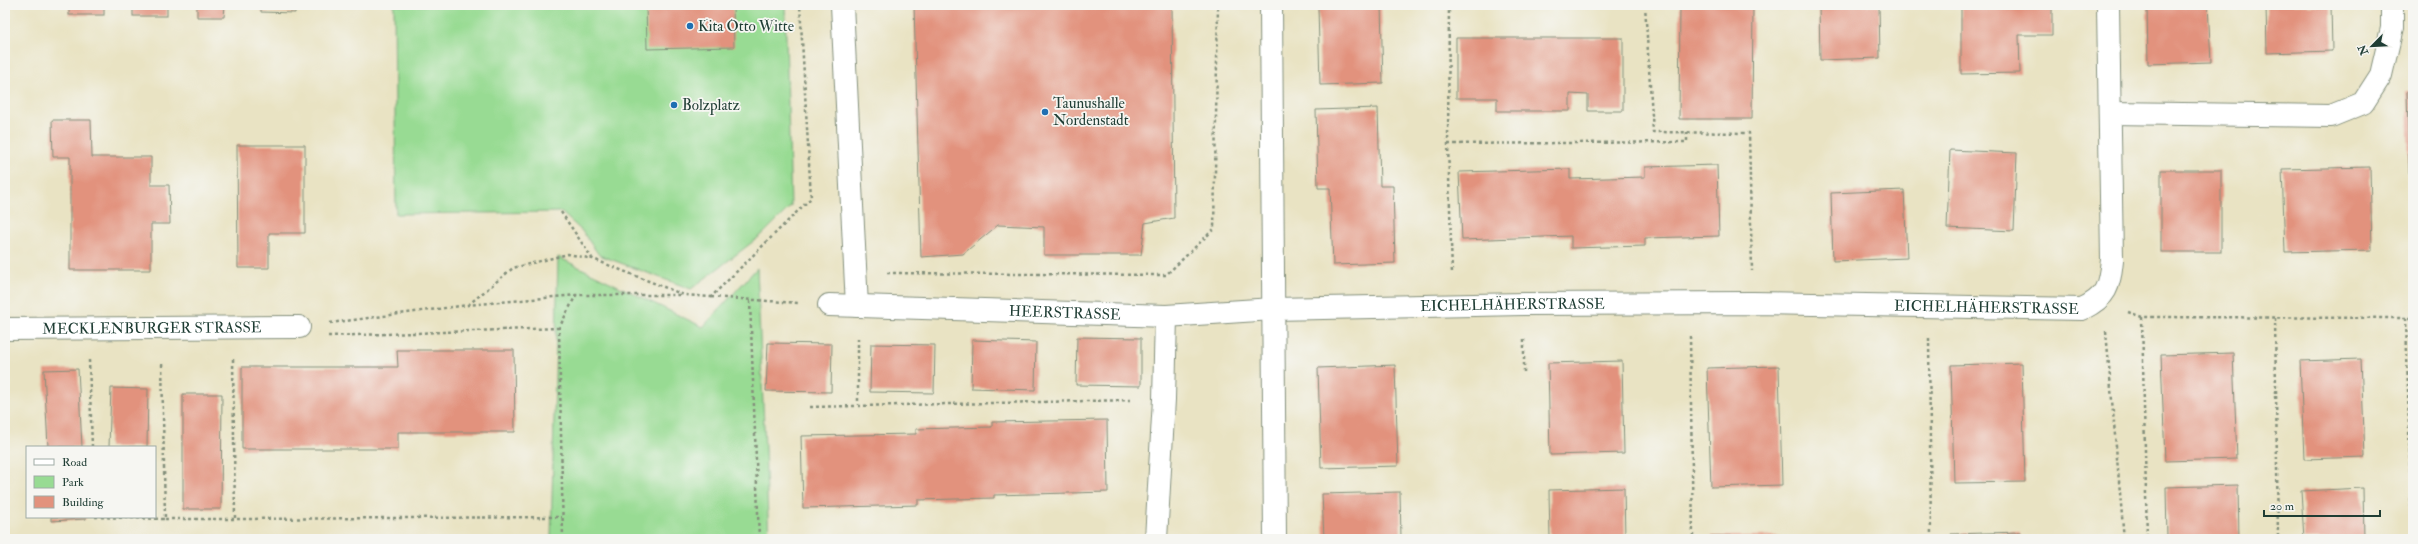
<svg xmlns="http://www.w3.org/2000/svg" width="2418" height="544" font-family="'IM FELL Double Pica',serif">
  <rect width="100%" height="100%" fill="#f6f6f2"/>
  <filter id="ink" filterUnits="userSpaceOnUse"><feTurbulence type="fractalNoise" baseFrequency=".025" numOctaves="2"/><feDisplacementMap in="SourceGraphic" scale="8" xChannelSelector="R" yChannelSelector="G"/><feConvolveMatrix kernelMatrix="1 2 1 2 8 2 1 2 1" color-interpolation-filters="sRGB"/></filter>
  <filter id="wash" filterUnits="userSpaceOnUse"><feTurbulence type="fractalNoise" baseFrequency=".012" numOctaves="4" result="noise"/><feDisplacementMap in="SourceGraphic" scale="16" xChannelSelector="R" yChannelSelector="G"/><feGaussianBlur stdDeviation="0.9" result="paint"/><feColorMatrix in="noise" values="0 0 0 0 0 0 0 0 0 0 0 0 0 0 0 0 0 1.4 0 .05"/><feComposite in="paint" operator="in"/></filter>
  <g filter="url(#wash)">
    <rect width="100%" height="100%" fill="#e9e3c3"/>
    <g fill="#98db93" stroke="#5c8c64">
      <polygon points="394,5 785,5 791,206 763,234 691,289 599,255 582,231 561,212 396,214"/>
      <polygon points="558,257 703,327 757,268 769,539 551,539"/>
    </g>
    <g id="blocks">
      <g fill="#e2927d">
        <rect x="69" y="5" width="35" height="10"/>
        <rect x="133" y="5" width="34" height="11"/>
        <polygon points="197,5 225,5 224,17 197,17"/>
        <polygon points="261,5 295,5 295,13 261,12"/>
        <polygon points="646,5 733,5 734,47 647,49"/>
        <polygon points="914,5 1172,5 1174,218 1145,223 1141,255 1044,255 1044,227 998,225 963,254 921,257"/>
        <polygon points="1331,5 1381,5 1383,83 1320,85 1318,7"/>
        <polygon points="1680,5 1753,5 1752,119 1679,119"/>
        <polygon points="1819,5 1879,5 1880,58 1820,60"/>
        <polygon points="1961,5 2052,5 2052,35 2019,35 2020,73 1961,74"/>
        <polygon points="2147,5 2208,5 2211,62 2148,64"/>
        <polygon points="2266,5 2331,5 2332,51 2267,53"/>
        <polygon points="1456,38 1623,38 1623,111 1588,111 1588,95 1570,94 1570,111 1497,111 1497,98 1456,98"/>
        <polygon points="2407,91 2413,91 2413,174 2409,174"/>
        <polygon points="1378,108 1380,186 1393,186 1395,263 1333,265 1330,188 1318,188 1316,110"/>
        <polygon points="52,120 91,120 92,157 151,157 151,185 169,185 170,224 151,224 151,270 70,270 70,157 53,157"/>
        <polygon points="237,145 305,145 305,233 269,233 269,268 238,268"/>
        <polygon points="1950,150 2017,153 2014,231 1947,228"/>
        <polygon points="1717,165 1719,236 1645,238 1645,246 1571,248 1571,236 1462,240 1459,172 1570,169 1570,179 1645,177 1645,167"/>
        <polygon points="2370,167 2372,250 2285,252 2282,169"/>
        <rect x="2161" y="170" width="60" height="82"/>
        <polygon points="1904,190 1907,258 1833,261 1831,193"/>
        <polygon points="1077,337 1141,338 1141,386 1076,385"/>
        <polygon points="972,340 1036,342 1035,390 971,388"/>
        <polygon points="768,343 832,344 831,392 766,391"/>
        <polygon points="871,344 935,345 934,393 870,392"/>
        <polygon points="397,350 514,350 515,432 398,432 398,449 242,449 242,367 398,367"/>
        <polygon points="2233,353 2237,459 2165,461 2161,355"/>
        <polygon points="2361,359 2365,457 2304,459 2300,361"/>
        <polygon points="1622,361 1624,453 1550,455 1548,363"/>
        <polygon points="2022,363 2025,482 1954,483 1951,365"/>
        <polygon points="1395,365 1398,466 1321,468 1318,368"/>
        <polygon points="1779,366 1782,485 1711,487 1707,368"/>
        <polygon points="78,369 82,447 48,447 44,370"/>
        <polygon points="111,388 148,389 147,447 109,447"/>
        <polygon points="183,394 222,394 221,509 183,509"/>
        <polygon points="1107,420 1108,492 994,495 994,498 918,500 918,505 803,508 801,436 916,434 916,429 992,427 992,422"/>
        <polygon points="2238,485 2239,539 2167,539 2166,487"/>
        <polygon points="1624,488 1625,539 1550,539 1549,490"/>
        <polygon points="2363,488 2364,539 2304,539 2301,491"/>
        <polygon points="1400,492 1401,539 1324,539 1322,494"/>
        <polygon points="51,517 86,517 86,519 51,521"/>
        <polygon points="2021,532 2021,539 1951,539 1951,534"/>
        <rect x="1711" y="536" width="70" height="3"/>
      </g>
    </g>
  </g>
  <g filter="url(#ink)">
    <use href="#blocks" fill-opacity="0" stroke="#84907c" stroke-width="1"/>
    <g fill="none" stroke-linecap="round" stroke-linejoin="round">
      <defs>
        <g id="minor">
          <polyline points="842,5 857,306"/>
          <polyline points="1271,5 1275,539"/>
          <polyline points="2110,113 2331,116 2363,103 2381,75 2392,28 2392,5"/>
          <path id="s1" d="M829 305 1166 316 1273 309 1524 304 1753 303 2082 309C2107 297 2109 287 2112 260L2108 5"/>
          <path id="s2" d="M5 329 299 327"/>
          <polyline points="1156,539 1164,399 1166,316"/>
        </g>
      </defs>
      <use href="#minor" stroke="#84907c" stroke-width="24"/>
      <g stroke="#84907c" stroke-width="2.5" stroke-dasharray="3 3" stroke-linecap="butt">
        <polyline points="1449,5 1448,144 1452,274"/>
        <polyline points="1645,5 1653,132 1749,133 1752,271"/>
        <polyline points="1448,144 1687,142 1687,132"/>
        <polyline points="561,212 592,258"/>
        <polyline points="887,273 1166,275 1214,229 1218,5"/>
        <polyline points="711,297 798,303"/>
        <polyline points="750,301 759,539"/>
        <polyline points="468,305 513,268 568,254 593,259 684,295 711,297 811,198 800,5"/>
        <polyline points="2128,312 2142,317 2413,318"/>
        <polyline points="2142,317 2147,539"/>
        <polyline points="2275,318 2278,539"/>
        <polyline points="2406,318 2412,539"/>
        <polyline points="330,323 468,305 576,295 681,295"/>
        <polyline points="2106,331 2124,539"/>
        <polyline points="328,336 559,328"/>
        <polyline points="1690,336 1693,539"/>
        <polyline points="858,338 858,405"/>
        <polyline points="1929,338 1931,539"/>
        <polyline points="233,359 235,519 562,517"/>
        <polyline points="89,360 92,447"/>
        <polyline points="1524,372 1524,336"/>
        <polyline points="810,407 1132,400"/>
        <polyline points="95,517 165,519 162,361"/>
        <polyline points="165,519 235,519"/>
        <polyline points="563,539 559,328 576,295"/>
      </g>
      <use href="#minor" stroke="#fff" stroke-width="22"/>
    </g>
  </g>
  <g fill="#1f6fb2" stroke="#f6f6f2" stroke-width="1.5">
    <circle cx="690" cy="26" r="4"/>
    <circle cx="674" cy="105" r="4"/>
    <circle cx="1045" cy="112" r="4"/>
  </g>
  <g text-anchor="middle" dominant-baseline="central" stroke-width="3.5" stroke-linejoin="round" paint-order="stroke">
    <g font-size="15" fill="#1f3d34" stroke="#f6f6f2" text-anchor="start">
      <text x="698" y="26">Kita Otto Witte</text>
      <text x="1053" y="103">Taunushalle<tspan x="1053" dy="17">Nordenstadt</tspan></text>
      <text x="682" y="105">Bolzplatz</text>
    </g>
    <g font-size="15" fill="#1f3d34" stroke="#f6f6f2">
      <text stroke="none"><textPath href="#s1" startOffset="684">EICHELHÄHERSTRASSE</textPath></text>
      <text stroke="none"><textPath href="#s1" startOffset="1158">EICHELHÄHERSTRASSE</textPath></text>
      <text stroke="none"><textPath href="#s1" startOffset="236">HEERSTRASSE</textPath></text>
      <text stroke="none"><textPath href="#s2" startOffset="147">MECKLENBURGER STRASSE</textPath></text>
    </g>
  </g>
  <rect width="2418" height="544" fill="none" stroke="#f6f6f2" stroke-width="20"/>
  <rect x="26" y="446" width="130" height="72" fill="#f6f6f2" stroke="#a0aca6"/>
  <rect x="34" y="459" width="20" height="6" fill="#ffffff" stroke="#a0aca6"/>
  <text x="62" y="466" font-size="12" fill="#1f3d34">Road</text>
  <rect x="34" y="476" width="20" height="12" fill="#98db93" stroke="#a0aca6"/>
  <text x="62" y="486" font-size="12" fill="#1f3d34">Park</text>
  <rect x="34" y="496" width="20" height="12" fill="#e2927d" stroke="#a0aca6"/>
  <text x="62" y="506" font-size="12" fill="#1f3d34">Building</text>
  <g transform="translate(2372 46) rotate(246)" stroke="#f6f6f2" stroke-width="3" paint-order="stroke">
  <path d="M0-3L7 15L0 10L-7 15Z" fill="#1f3d34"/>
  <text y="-6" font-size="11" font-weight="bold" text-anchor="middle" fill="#1f3d34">N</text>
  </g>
  <path d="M2264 510v6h116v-6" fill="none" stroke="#1f3d34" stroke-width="2"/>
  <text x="2270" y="510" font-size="12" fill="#1f3d34" stroke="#f6f6f2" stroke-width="3" paint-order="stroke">20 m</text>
</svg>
